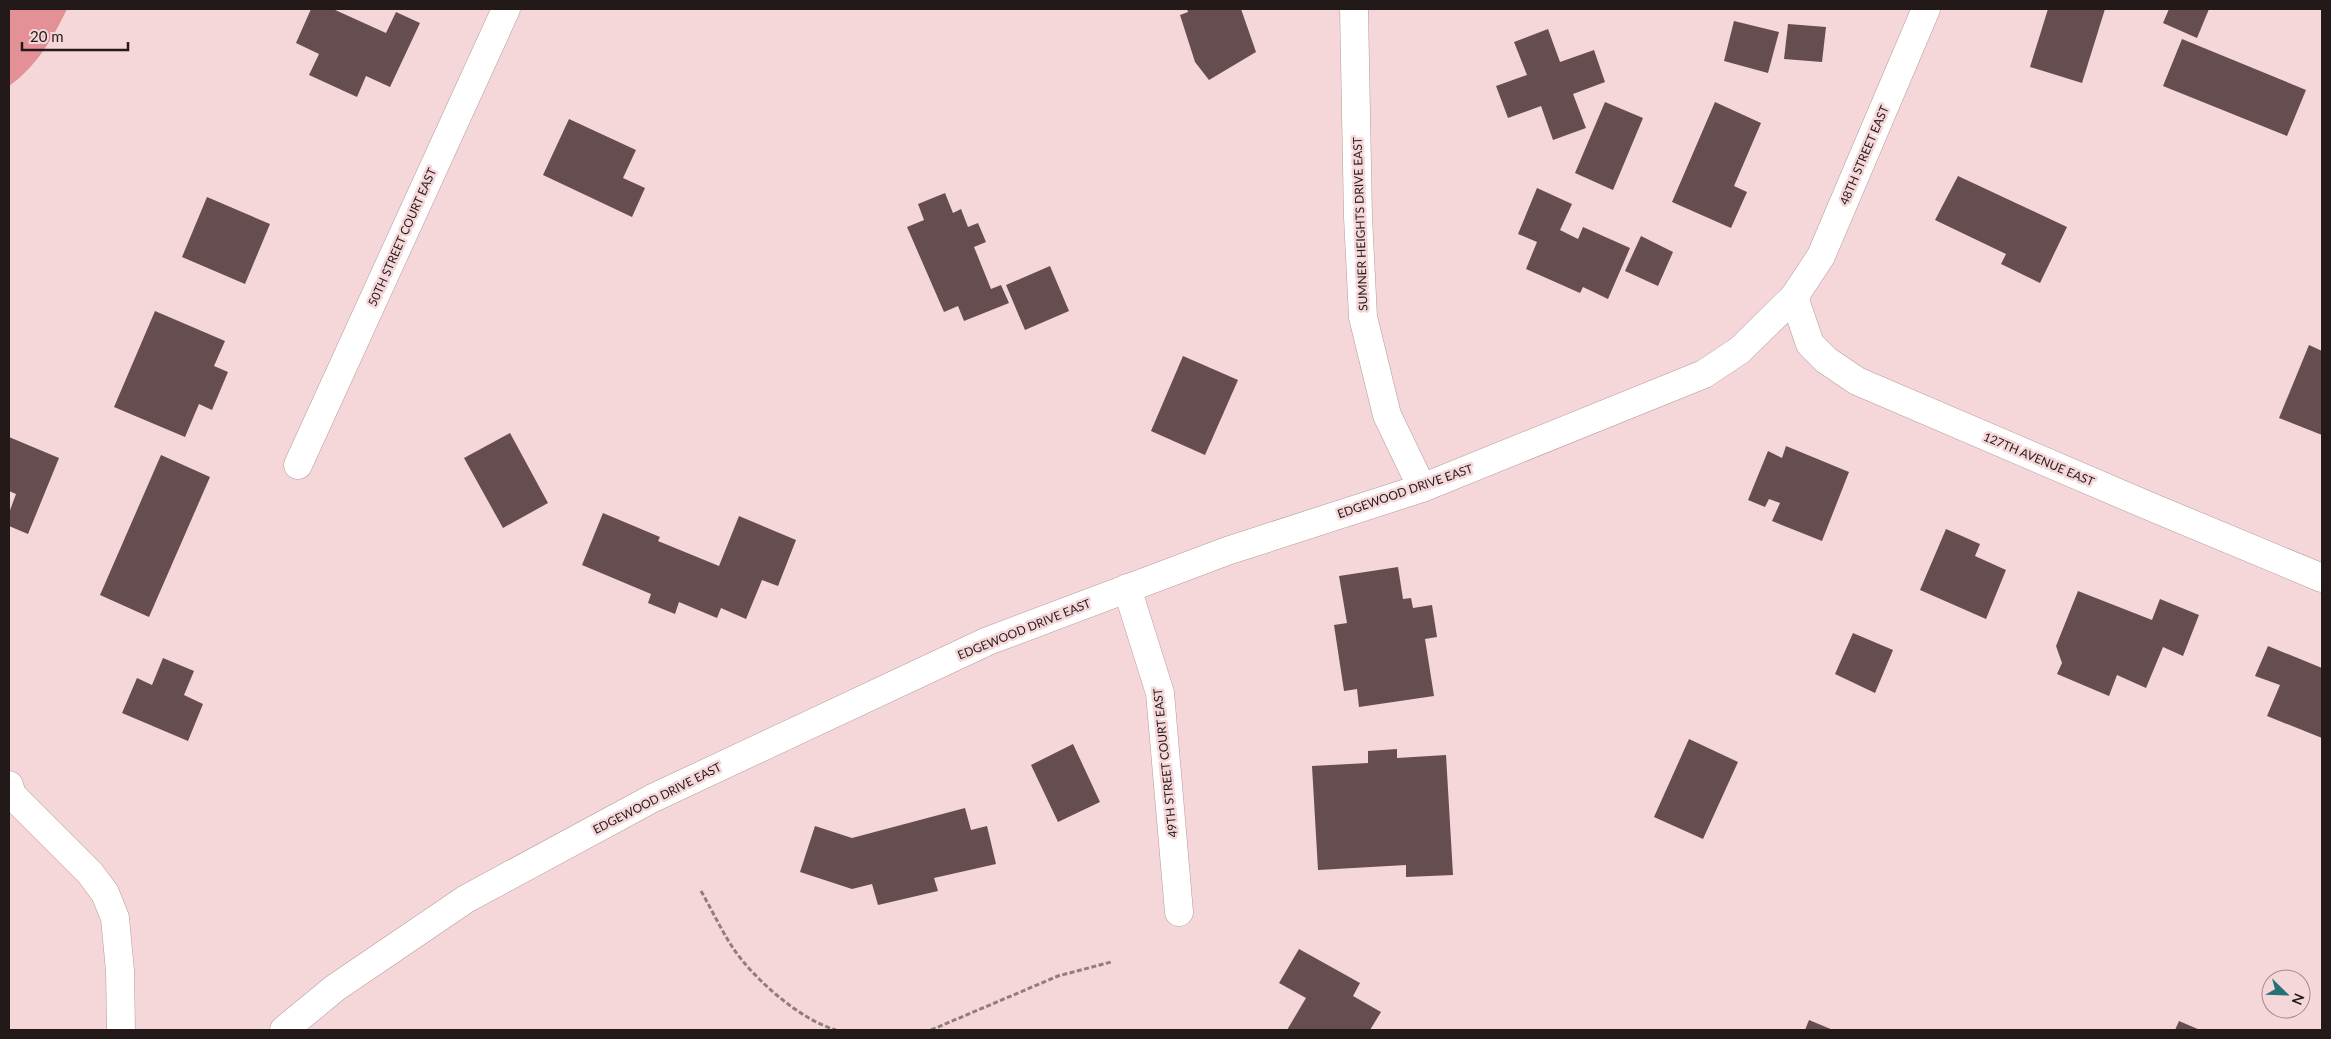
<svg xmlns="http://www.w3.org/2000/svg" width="2331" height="1039" font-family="Lato,sans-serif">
  <rect width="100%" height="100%" fill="#f5d7d9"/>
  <path fill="#e39097" d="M9 9H67C53 38 36 67 9 86Z"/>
  <g fill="#664d4f">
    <polygon points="311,9 333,9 386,33 396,12 420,23 390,87 366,76 357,97 309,75 319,54 296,43"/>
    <polygon points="1187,9 1241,9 1256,52 1209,80 1195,62 1180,15 1188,12"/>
    <polygon points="2048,9 2105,9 2082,83 2030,67"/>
    <polygon points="2169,9 2209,9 2197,38 2163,23"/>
    <polygon points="1734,21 1779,32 1768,73 1724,61"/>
    <polygon points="1788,24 1826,27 1822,62 1784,59"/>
    <polygon points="1548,29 1560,62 1594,50 1605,82 1573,94 1586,128 1553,140 1541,106 1508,118 1496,86 1527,75 1514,42"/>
    <polygon points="2182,39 2306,90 2287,136 2163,86"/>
    <polygon points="1605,102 1643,118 1613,190 1575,173"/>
    <polygon points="1715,102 1761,123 1734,186 1747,192 1731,228 1672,202"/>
    <polygon points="569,119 636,150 623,178 645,188 632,217 543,175"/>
    <polygon points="1958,176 2067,227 2040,283 2001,264 2006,254 1935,220"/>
    <polygon points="1537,188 1572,204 1560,230 1578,239 1583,227 1630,248 1608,299 1583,287 1580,293 1526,269 1537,242 1518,234"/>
    <polygon points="945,193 953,213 961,209 968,227 978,223 986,242 974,247 991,289 1001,285 1009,303 964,321 958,306 944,312 907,227 924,220 918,204"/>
    <polygon points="207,197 270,224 245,284 182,257"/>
    <polygon points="1641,236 1673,252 1658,286 1625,271"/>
    <polygon points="1050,266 1069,311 1025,330 1006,285"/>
    <polygon points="155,311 225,341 214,366 228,372 212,410 199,404 185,437 114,407"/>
    <polygon points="2309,345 2322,351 2322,435 2279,418"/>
    <polygon points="1183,356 1238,380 1205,455 1151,431"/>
    <polygon points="510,433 548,503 503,528 464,458"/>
    <polygon points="9,437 59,458 28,534 9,526 9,513 16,494 9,491"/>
    <polygon points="1786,446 1849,472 1822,541 1772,521 1780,503 1769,499 1765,507 1748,500 1768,451 1782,458"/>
    <polygon points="161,455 210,477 149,617 100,595"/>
    <polygon points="603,513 660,537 658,541 719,566 739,516 796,540 778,586 762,580 746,619 721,608 717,618 679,602 675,614 648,603 651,594 582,565"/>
    <polygon points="1946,529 1980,544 1975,556 2006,570 1986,619 1920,590"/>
    <polygon points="1398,567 1403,599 1411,598 1413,608 1432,605 1437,637 1425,639 1434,696 1359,707 1357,689 1344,691 1334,625 1347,623 1339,576"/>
    <polygon points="2078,591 2152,620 2160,599 2199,615 2183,656 2163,647 2146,688 2117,675 2109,696 2057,674 2062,663 2056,646"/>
    <polygon points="1853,633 1893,650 1875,693 1835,674"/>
    <polygon points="2268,646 2322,668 2322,738 2267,716 2280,685 2255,676"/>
    <polygon points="163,658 194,671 184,695 203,704 188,741 122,713 137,678 152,685"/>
    <polygon points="1689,739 1738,762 1703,839 1654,817"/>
    <polygon points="1073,744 1100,802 1058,822 1031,765"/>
    <polygon points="1397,749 1397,758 1446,755 1453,875 1406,877 1406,865 1318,870 1312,766 1368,763 1368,751"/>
    <polygon points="965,808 971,830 987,826 996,864 934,878 938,891 878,905 872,884 852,889 800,872 815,826 852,838"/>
    <polygon points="1299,949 1360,983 1353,996 1381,1012 1370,1030 1287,1030 1306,998 1279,983"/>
    <polygon points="1809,1020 1833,1030 1805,1030"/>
    <polygon points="2179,1021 2200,1030 2175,1030"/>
  </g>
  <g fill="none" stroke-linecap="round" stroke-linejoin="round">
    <defs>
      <g id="street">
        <polyline points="1794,297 1810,344 1826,360 1857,381 2156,509 2322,578"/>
        <polyline points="298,465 506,9"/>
        <polyline points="1127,588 1160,693 1179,912"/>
        <polyline points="9,785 12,795 90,873 105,893 115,918 120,971 121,1030"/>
      </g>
      <g id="secondary">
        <polyline points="1354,9 1358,217 1363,317 1387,415 1422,488"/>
        <polyline points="284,1030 335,988 466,899 653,798 988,641 1227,551 1422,488 1704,374 1740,350 1794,297 1821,256 1926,9"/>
      </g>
    </defs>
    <use href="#street" stroke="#b69a9c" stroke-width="29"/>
    <use href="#secondary" stroke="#b69a9c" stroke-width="29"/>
    <g stroke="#917d7e" stroke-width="3" stroke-dasharray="5 2.5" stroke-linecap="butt">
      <path d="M701 891C712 910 721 930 733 948 753 978 800 1020 836 1030"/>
      <polyline points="931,1030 1058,976 1111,962"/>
    </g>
    <use href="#street" stroke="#fff" stroke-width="28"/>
    <use href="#secondary" stroke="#fff" stroke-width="28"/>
  </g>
  <g text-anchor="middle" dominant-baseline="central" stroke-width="5" stroke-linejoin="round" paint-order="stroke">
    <g font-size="12" fill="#231919" stroke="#f5d7d9">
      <text transform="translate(1864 155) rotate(-67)">48TH STREET EAST</text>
      <text transform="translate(1360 224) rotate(-92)">SUMNER HEIGHTS DRIVE EAST</text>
      <text transform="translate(402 237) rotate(-66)">50TH STREET COURT EAST</text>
      <text transform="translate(2039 459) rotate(23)">127TH AVENUE EAST</text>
      <text transform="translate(1405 491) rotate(-19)">EDGEWOOD DRIVE EAST</text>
      <text transform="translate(1024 629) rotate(-22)">EDGEWOOD DRIVE EAST</text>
      <text transform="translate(1165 763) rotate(-96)">49TH STREET COURT EAST</text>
      <text transform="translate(657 798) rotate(-27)">EDGEWOOD DRIVE EAST</text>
    </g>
  </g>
  <rect width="2331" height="1039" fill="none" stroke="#231919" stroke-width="20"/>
  <g transform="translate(2286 994) rotate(113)"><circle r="24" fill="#f5d7d9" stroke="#a18b8c"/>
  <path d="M0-4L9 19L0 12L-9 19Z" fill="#277178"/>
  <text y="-8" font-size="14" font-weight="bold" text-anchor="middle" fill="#231919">N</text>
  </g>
  <path d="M22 42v8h106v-8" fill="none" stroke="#231919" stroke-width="2.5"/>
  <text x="30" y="42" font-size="15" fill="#231919" stroke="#f5d7d9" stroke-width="4" paint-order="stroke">20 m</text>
</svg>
